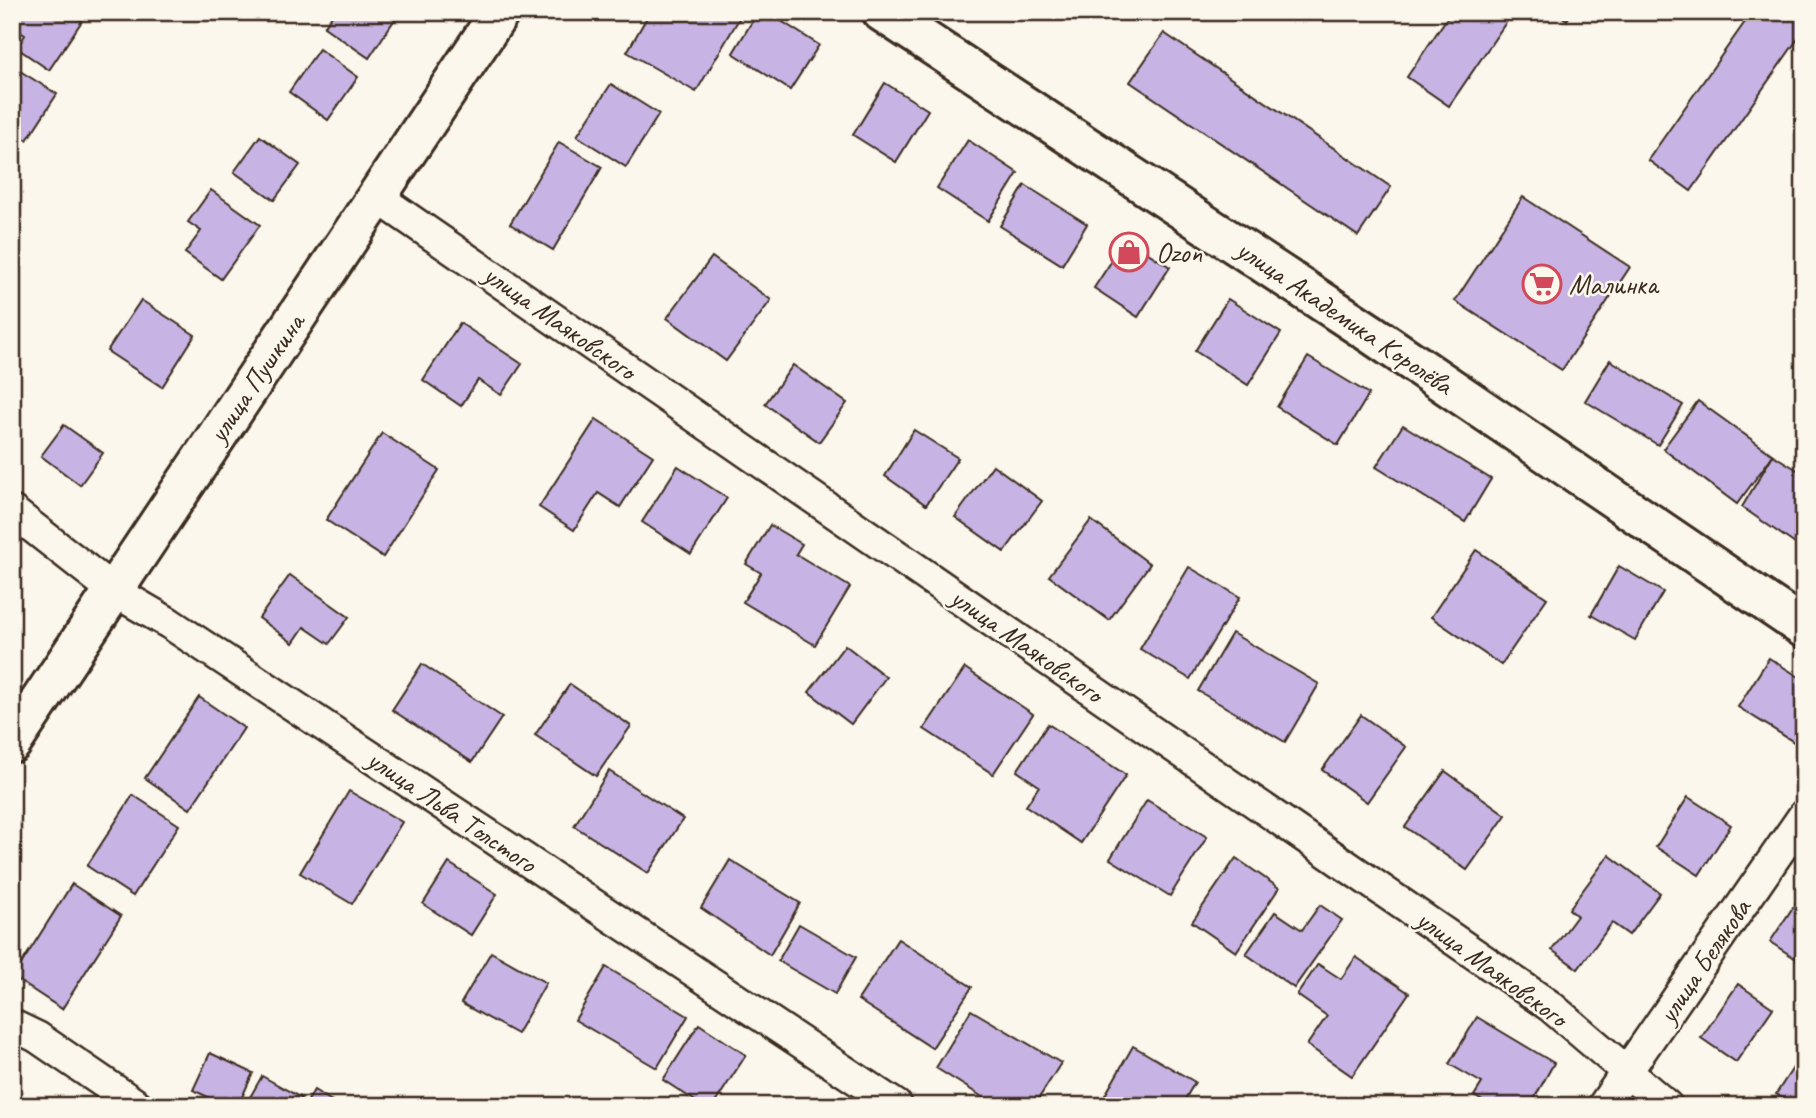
<svg xmlns="http://www.w3.org/2000/svg" width="1816" height="1118" font-family="Caveat,sans-serif">
  <rect width="100%" height="100%" fill="#fbf7ec"/>
  <filter id="ink" filterUnits="userSpaceOnUse"><feTurbulence type="fractalNoise" baseFrequency=".0143" numOctaves="2"/><feDisplacementMap in="SourceGraphic" scale="14" xChannelSelector="R" yChannelSelector="G"/><feConvolveMatrix kernelMatrix="1 2 1 2 8 2 1 2 1" color-interpolation-filters="sRGB"/></filter>
  <g filter="url(#ink)">
    <g fill="#c7b4e4" stroke="#3b2a1e" stroke-width="2">
      <polygon points="12,12 69,12 82,21 49,70 17,48 25,35 12,27"/>
      <polygon points="334,12 386,12 395,19 369,58 324,27"/>
      <polygon points="650,12 743,12 696,92 627,52"/>
      <polygon points="758,12 767,12 819,45 790,90 733,53"/>
      <polygon points="1451,12 1513,12 1449,106 1407,77"/>
      <polygon points="1555,12 1572,12 1567,20"/>
      <polygon points="1752,12 1804,12 1804,30 1691,191 1648,160"/>
      <polygon points="1164,33 1391,187 1358,236 1130,82"/>
      <polygon points="319,49 358,77 328,120 289,92"/>
      <polygon points="12,66 57,94 27,140 12,130"/>
      <polygon points="885,83 928,110 896,162 853,135"/>
      <polygon points="611,84 659,114 626,167 577,136"/>
      <polygon points="260,136 300,165 274,200 234,172"/>
      <polygon points="968,140 1018,173 988,221 937,188"/>
      <polygon points="559,142 602,167 553,250 510,224"/>
      <polygon points="1025,185 1087,224 1062,265 1000,226"/>
      <polygon points="211,190 260,225 221,279 185,253 201,231 188,222"/>
      <polygon points="1523,197 1630,267 1562,370 1455,301"/>
      <polygon points="1126,239 1170,267 1138,317 1094,288"/>
      <polygon points="712,257 771,300 726,361 667,318"/>
      <polygon points="1228,299 1281,333 1248,385 1195,351"/>
      <polygon points="141,300 195,335 162,387 107,351"/>
      <polygon points="460,323 522,364 501,395 478,380 461,406 423,380"/>
      <polygon points="1308,357 1369,394 1338,445 1277,407"/>
      <polygon points="1610,360 1683,405 1658,445 1585,401"/>
      <polygon points="793,365 847,403 819,442 765,404"/>
      <polygon points="1698,401 1773,455 1737,504 1663,449"/>
      <polygon points="596,419 653,456 620,507 598,493 574,530 539,507"/>
      <polygon points="64,425 103,453 80,485 41,456"/>
      <polygon points="1403,425 1491,479 1465,522 1376,467"/>
      <polygon points="914,430 958,458 926,505 885,476"/>
      <polygon points="382,433 439,470 383,557 326,520"/>
      <polygon points="1773,455 1804,474 1804,532 1795,544 1742,507"/>
      <polygon points="993,465 1042,501 1004,552 955,517"/>
      <polygon points="678,466 727,498 691,554 642,522"/>
      <polygon points="1091,520 1150,564 1109,620 1049,576"/>
      <polygon points="770,525 802,544 796,554 850,587 815,645 743,602 761,573 746,564"/>
      <polygon points="1476,550 1547,598 1501,665 1431,617"/>
      <polygon points="1619,566 1663,592 1635,640 1591,615"/>
      <polygon points="1189,567 1240,597 1190,679 1140,649"/>
      <polygon points="290,575 349,617 329,644 304,627 293,643 259,618"/>
      <polygon points="1232,633 1319,684 1285,742 1198,691"/>
      <polygon points="845,645 886,677 851,724 809,692"/>
      <polygon points="1769,658 1804,680 1804,726 1794,742 1738,707"/>
      <polygon points="422,664 502,717 472,762 392,710"/>
      <polygon points="965,668 1033,714 993,774 924,729"/>
      <polygon points="570,684 631,726 596,776 535,735"/>
      <polygon points="199,697 244,728 190,809 145,778"/>
      <polygon points="1361,715 1406,747 1367,802 1322,770"/>
      <polygon points="1048,724 1126,775 1081,843 1026,806 1039,786 1017,771"/>
      <polygon points="609,771 683,819 648,873 574,826"/>
      <polygon points="1445,771 1506,815 1467,870 1405,827"/>
      <polygon points="349,791 402,822 352,904 300,873"/>
      <polygon points="133,795 179,825 133,896 87,866"/>
      <polygon points="1688,797 1731,825 1699,875 1656,847"/>
      <polygon points="1147,800 1207,837 1170,896 1110,859"/>
      <polygon points="1609,855 1660,893 1629,935 1612,923 1578,969 1552,950 1577,916 1569,909"/>
      <polygon points="1236,858 1279,888 1236,952 1192,922"/>
      <polygon points="730,860 800,903 770,955 701,908"/>
      <polygon points="449,863 497,894 471,935 423,904"/>
      <polygon points="72,884 121,916 62,1009 13,977"/>
      <polygon points="1801,895 1804,897 1804,964 1770,942"/>
      <polygon points="1320,905 1342,920 1294,988 1246,954 1275,912 1302,930"/>
      <polygon points="799,924 856,957 835,994 778,961"/>
      <polygon points="898,939 972,987 932,1048 858,1000"/>
      <polygon points="491,952 546,983 517,1034 461,1003"/>
      <polygon points="1356,957 1409,993 1352,1076 1307,1045 1327,1016 1297,995 1318,964 1341,979"/>
      <polygon points="606,967 688,1016 657,1068 575,1020"/>
      <polygon points="1738,984 1773,1008 1736,1062 1701,1038"/>
      <polygon points="971,1010 1061,1063 1034,1106 997,1106 936,1068"/>
      <polygon points="1477,1017 1554,1063 1530,1106 1491,1106 1474,1096 1482,1083 1449,1064"/>
      <polygon points="699,1024 746,1055 713,1106 703,1106 663,1080"/>
      <polygon points="1133,1046 1195,1082 1181,1106 1119,1106 1104,1097"/>
      <polygon points="1804,1051 1804,1106 1794,1106 1776,1094"/>
      <polygon points="210,1053 253,1073 238,1106 227,1106 193,1090"/>
      <polygon points="262,1076 301,1098 297,1106 245,1106"/>
      <polygon points="314,1090 340,1106 305,1106"/>
    </g>
    <g fill="none" stroke-linecap="round" stroke-linejoin="round">
      <defs>
        <g id="street">
          <polyline points="377,197 1550,1006 1667,1106"/>
          <polyline points="12,511 114,591 169,623 897,1106"/>
          <polyline points="12,1025 37,1037 138,1106"/>
          <polyline points="1603,1106 1804,815"/>
        </g>
        <g id="secondary">
          <polyline points="882,12 1370,333 1804,628"/>
          <polyline points="12,743 500,12"/>
        </g>
      </defs>
      <use href="#street" stroke="#3b2a1e" stroke-width="35"/>
      <use href="#secondary" stroke="#3b2a1e" stroke-width="44"/>
      <use href="#street" stroke="#fbf7ec" stroke-width="30"/>
      <use href="#secondary" stroke="#fbf7ec" stroke-width="38"/>
    </g>
  </g>
  <defs>
    <symbol id="shop-ring" viewBox="-11 -11 22 22"><circle r="9.5" fill="#fbf7ec" stroke="#d1495b" stroke-width="1.5"/><path d="M-5-2.5h2.3a2.7 3.5 0 0 1 5.4 0H5L5.5 6h-11ZM-1.5-2.5h3a1.5 2.3 0 0 0-3 0Z" fill="#d1495b"/></symbol>
    <symbol id="supermarket-ring" viewBox="-11 -11 22 22"><circle r="9.5" fill="#fbf7ec" stroke="#d1495b" stroke-width="1.5"/><path d="M-6-5.5h2.5l.6 2H6L4.5 2H-2.5L-4.4-4H-6ZM-1.5 3.2a1.3 1.3 0 1 0 .1 0ZM3 3.2a1.3 1.3 0 1 0 .1 0Z" fill="#d1495b"/></symbol>
  </defs>
  <g fill-rule="evenodd">
    <use href="#shop-ring" x="1107" y="230" width="44" height="44"/>
    <use href="#supermarket-ring" x="1520" y="262" width="44" height="44"/>
  </g>
  <g text-anchor="middle" dominant-baseline="central" stroke-width="5" stroke-linejoin="round" paint-order="stroke">
    <g font-size="28" fill="#3b2a1e" stroke="#fbf7ec" text-anchor="start">
      <text x="1156" y="252">Ozon</text>
      <text x="1569" y="284">Малинка</text>
    </g>
    <g font-size="28" fill="#3b2a1e" stroke="#fbf7ec">
      <text transform="translate(1345 317) rotate(34)">улица Академика Королёва</text>
      <text transform="translate(560 322) rotate(35)">улица Маяковского</text>
      <text transform="translate(256 378) rotate(-56)">улица Пушкина</text>
      <text transform="translate(1027 645) rotate(35)">улица Маяковского</text>
      <text transform="translate(452 811) rotate(34)">улица Льва Толстого</text>
      <text transform="translate(1704 961) rotate(-56)">улица Белякова</text>
      <text transform="translate(1492 968) rotate(36)">улица Маяковского</text>
    </g>
  </g>
  <rect width="1816" height="1118" fill="none" stroke="#fbf7ec" stroke-width="42"/>
  <rect x="21" y="21" width="1774" height="1076" fill="none" stroke="#3b2a1e" stroke-width="2.5" filter="url(#ink)"/>
</svg>
